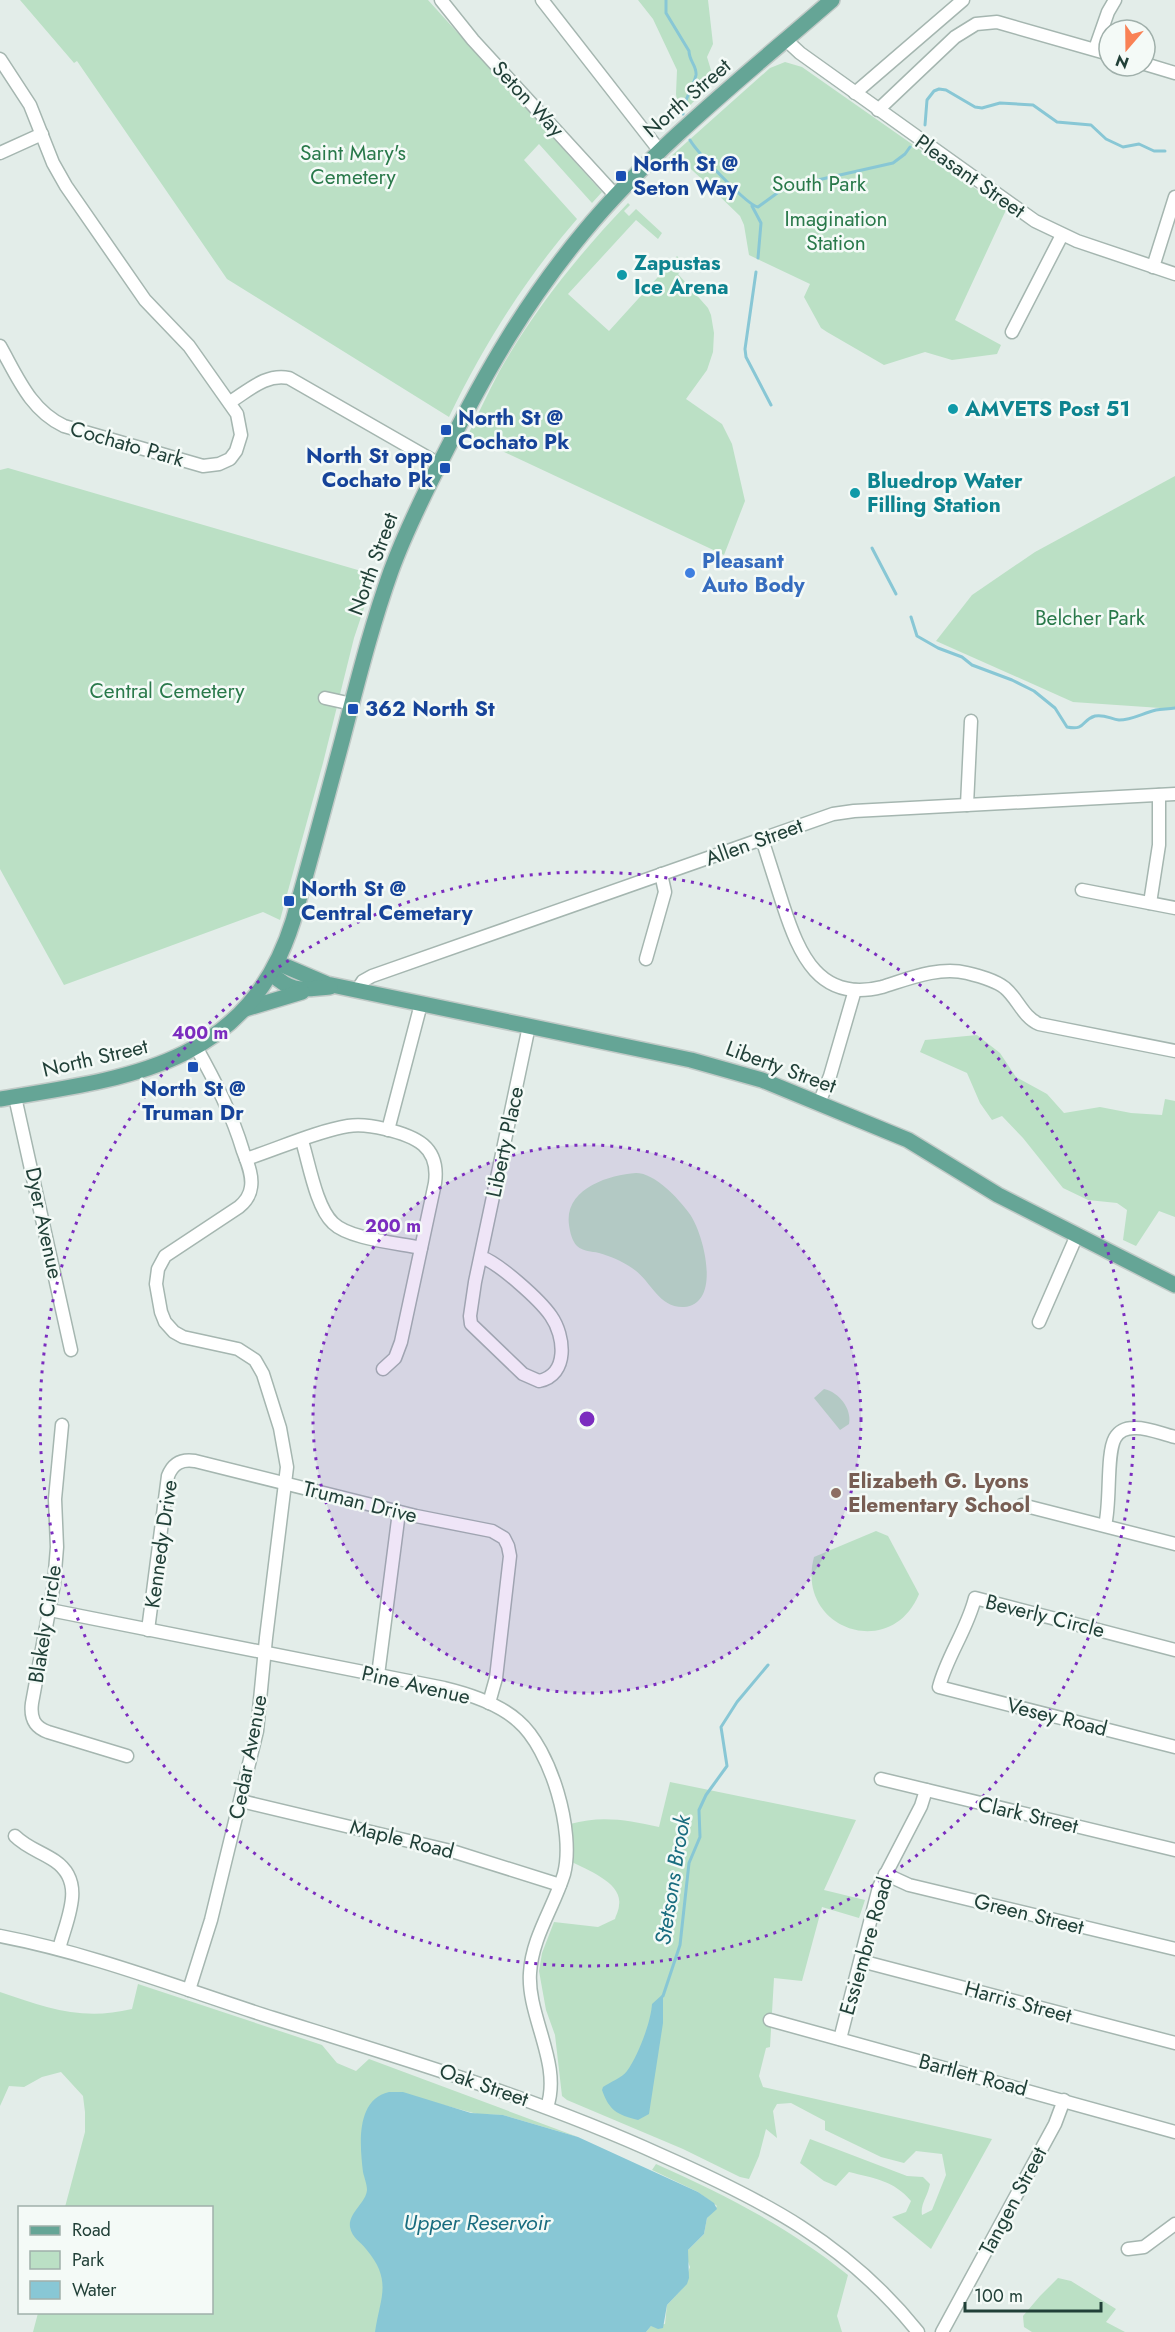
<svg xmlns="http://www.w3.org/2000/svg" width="1175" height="2332" font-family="Jost,sans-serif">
  <rect width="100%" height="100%" fill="#e3ede9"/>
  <g fill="#bbe0c5">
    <path d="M20 0H428L602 192 592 203 539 144 524 160 577 219C525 279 483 346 449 417L227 279 77 61 74 63Z"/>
    <polygon points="638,0 708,0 713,44 707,57 714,80 679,117 676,94 677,70 653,19"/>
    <polygon points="785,62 802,67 1006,210 955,320 1001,345 997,354 952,360 925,352 884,365 827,332 821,328 804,297 810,284 749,255 744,225 740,216 712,189 708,193 704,192 702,188 706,183 679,158 674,162 669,158 770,68"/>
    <path d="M628 203 630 205 624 211 629 216 636 209 662 233 658 239 636 220 568 294 609 331 677 256 684 263V269L678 274 708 308 711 315 714 333 713 352 707 370 686 399 722 424 732 444 745 501 724 555 468 435C478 414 488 393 499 372 534 310 579 254 628 203Z"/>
    <polygon points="8,468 375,575 354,638 323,763 280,920 263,912 64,985 0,869 0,470"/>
    <polygon points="1175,476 1175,709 1073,702 936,641 972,595 1035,552"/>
    <polygon points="977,1035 1000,1053 1016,1077 1047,1094 1064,1113 1100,1107 1131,1113 1162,1115 1165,1099 1175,1101 1175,1217 1159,1211 1136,1246 1123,1240 1127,1210 1117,1203 1088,1200 1063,1188 1023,1138 1002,1116 992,1120 980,1103 967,1073 920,1052 925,1040"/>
    <path d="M636 1173C655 1173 678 1198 689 1213 703 1231 723 1304 684 1307 658 1308 651 1280 632 1268 622 1261 610 1256 599 1253 591 1251 584 1252 577 1246 572 1241 570 1232 569 1225 564 1189 608 1175 636 1173Z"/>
    <path d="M824 1389C839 1392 852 1409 849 1424L840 1430 814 1398Z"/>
    <path d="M876 1531 888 1536 919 1594C891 1662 795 1629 814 1557Z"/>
    <path d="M670 1782 856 1820 824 1890 865 1900 859 1918 822 1907 802 1981 774 1978 770 2047 766 2048 759 2076 763 2087 992 2139 931 2249 892 2217 906 2212 911 2201C895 2181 873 2178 849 2172L836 2186 824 2181 800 2163 810 2139 907 2176 923 2177 930 2184C928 2196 920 2204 922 2215L932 2210 946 2175 942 2154 916 2151 904 2163 881 2157 825 2130V2121L791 2103 777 2104 773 2111 777 2138 766 2129 759 2156 749 2179 740 2177 683 2149 567 2100 562 2096 555 2035 546 2010 539 1971 542 1953 554 1922 598 1927 615 1919C616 1915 619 1910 619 1905 623 1883 587 1870 572 1862L573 1836 570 1824C601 1815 628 1820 659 1827Z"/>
    <path d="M138 1984 322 2045 337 2063 356 2071 369 2059 578 2137 503 2115 477 2114 436 2103 389 2282 382 2332H33L38 2313 212 2312V2208L65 2207 85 2132V2112L83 2096 61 2072 42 2077 24 2087 9 2086 0 2106V1992C47 2008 82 2021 132 2009Z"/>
    <path d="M656 2164C724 2194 790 2228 848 2275L837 2316 842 2332H646L651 2326 665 2324 667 2305 682 2289 690 2267 687 2259 688 2250 704 2234 707 2218 717 2206 698 2192 652 2170Z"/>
    <polygon points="1058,2278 1071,2281 1116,2309 1106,2322 1125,2332 1032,2332 1024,2327 1023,2316 1040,2296"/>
  </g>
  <g fill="#88c7d5">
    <path d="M663 1994V2023L649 2114 638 2120C617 2115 609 2110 602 2090L603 2087C610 2082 622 2078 627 2071 638 2056 651 2022 652 2004Z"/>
    <path d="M389 2092H403L471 2113 503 2115 578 2137 698 2192 714 2203 717 2209 707 2218 704 2234 688 2250 689 2278 687 2284 667 2305 663 2328 658 2329 651 2326 646 2332H375C380 2297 393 2281 366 2249 360 2241 352 2238 350 2227 348 2213 366 2203 367 2190 367 2184 364 2177 363 2172 360 2146 355 2100 389 2092Z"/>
  </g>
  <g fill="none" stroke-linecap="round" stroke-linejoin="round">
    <g stroke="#88c7d5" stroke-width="3">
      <path d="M666 0V13L689 51C689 61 697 66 696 75 693 89 683 100 683 114"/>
      <polyline points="925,125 927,100 934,91 939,89 946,90 975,107 982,108 1000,103 1033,105 1057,122 1091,125 1106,139 1123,147 1139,144 1154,151 1165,151"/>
      <path d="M690 140C696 151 748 206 758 207L780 191 800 184 893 163 905 154 910 147"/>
      <polyline points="752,206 761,223 758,258"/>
      <polyline points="756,272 745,349 746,357 771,405"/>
      <polyline points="872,548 896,594"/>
      <path d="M911 617 917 636 938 648 962 657 972 665 1012 680 1034 691 1055 708 1067 727C1086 731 1081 720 1095 716 1104 714 1111 719 1119 720 1132 720 1143 713 1156 710 1162 709 1169 709 1175 708"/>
      <polyline points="663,1996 680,1945 689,1863 700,1837 699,1810 706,1795 727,1766 721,1727 737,1702 768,1665"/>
    </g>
    <defs>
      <g id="minor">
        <polyline points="441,0 473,40 616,196"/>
        <polyline points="542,0 659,150"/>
        <polyline points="786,40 800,53 1035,221 1077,241 1175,274"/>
        <polyline points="1095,49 1108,12 1115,0"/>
        <path d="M0 59 30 105 53 163 66 186 145 300 189 346 237 414 241 435 236 451 230 459 219 464 203 466 64 426C30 410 17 376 0 346"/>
        <polyline points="1145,64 1175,73"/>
        <polyline points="855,93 963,0"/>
        <polyline points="878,110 955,37 976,24 997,22 1109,54"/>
        <polyline points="0,153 42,134"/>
        <polyline points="1153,267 1175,197"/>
        <polyline points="1012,332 1062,235"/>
        <path d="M230 402C248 391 266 373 289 378L439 464"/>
        <polyline points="325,698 352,704"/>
        <polyline points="967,805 971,721"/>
        <path d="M762 839C769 861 776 883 783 905 799 954 819 1003 882 987 908 979 939 966 967 973 979 976 995 980 1005 988 1018 999 1023 1017 1039 1024L1175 1051"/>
        <polyline points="1082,890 1175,908"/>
        <polyline points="1150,903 1159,845 1159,795"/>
        <polyline points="646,959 665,892 661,874"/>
        <polyline points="357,990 363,981 372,976 833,814 854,811 1175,794"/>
        <polyline points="15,1097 71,1350"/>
        <polyline points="819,1103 830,1076 855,990"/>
        <polyline points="388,1130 421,1004"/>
        <path d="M302 1141C309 1163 316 1207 333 1223 349 1239 398 1243 421 1248"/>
        <path d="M246 1159C277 1149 317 1131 348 1126 361 1124 373 1126 385 1129 415 1136 440 1146 435 1183L401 1342 395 1358 383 1369"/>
        <path d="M481 1257C499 1263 540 1300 551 1316 565 1336 569 1375 539 1381L523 1374 471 1324 470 1316 475 1282 529 1026"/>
        <polyline points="1039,1322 1077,1235"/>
        <path d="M62 1425 55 1499 57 1547 54 1584 32 1703C30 1718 34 1727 48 1732L127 1756"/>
        <polyline points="1022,1505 1175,1544"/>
        <path d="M1105 1525C1111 1503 1106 1454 1115 1438 1119 1431 1126 1428 1134 1428 1147 1427 1162 1434 1175 1437"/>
        <path d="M50 1610 444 1688C469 1694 498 1703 518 1721 551 1749 575 1832 564 1874 554 1907 532 1937 530 1973 527 2016 562 2064 547 2107"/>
        <path d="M148 1630 168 1476C173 1463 182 1459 195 1461L416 1516 492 1531 504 1538 508 1546 510 1556 496 1678 489 1703"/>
        <path d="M1175 1650 975 1598C967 1630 947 1656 939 1687L1175 1747"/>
        <polyline points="378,1675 399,1512"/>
        <polyline points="881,1779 1175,1850"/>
        <polyline points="241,1801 455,1852 560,1885"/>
        <path d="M15 1836C27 1848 42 1852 55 1861 87 1883 66 1920 59 1949"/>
        <polyline points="885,1874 909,1885 1175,1949"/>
        <path d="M0 1936C94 1954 182 1989 273 2018 404 2059 536 2098 661 2155 763 2200 847 2243 918 2332"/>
        <polyline points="861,1961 1175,2043"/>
        <path d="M189 1990 211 1920 257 1731 266 1638 287 1467 280 1428 263 1374 255 1360 238 1349 183 1337 174 1332 165 1322 161 1312 156 1284 158 1269 165 1256 239 1207C245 1202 250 1196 251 1187 253 1175 247 1162 243 1151 232 1114 215 1081 196 1047"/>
        <polyline points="770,2020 1175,2132"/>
        <polyline points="840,2039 879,1887 921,1806 926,1790"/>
        <polyline points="1128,2249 1144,2247 1175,2224"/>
        <polyline points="942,2332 1055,2124 1064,2100"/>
      </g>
      <g id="major">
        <polyline points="278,963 327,984 691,1060 762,1080 908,1140 998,1195 1175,1285"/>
        <path d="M272 974C293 994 303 989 330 987"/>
        <polyline points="245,1009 302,992"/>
        <path d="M0 1099C129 1078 248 1065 293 921 310 861 326 801 342 741 357 684 371 627 391 571 406 530 426 490 446 451 486 371 526 302 583 233 656 145 747 74 832 0"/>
      </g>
    </defs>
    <use href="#minor" stroke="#a5b6b0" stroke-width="15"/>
    <use href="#major" stroke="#c1cac7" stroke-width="18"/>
    <use href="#minor" stroke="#fff" stroke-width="12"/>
    <use href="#major" stroke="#65a596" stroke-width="15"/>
  </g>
  <circle cx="587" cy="1419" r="274" fill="#7b2cbf" fill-opacity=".12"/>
  <g fill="none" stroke="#7b2cbf" stroke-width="3" stroke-dasharray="3 6">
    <circle cx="587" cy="1419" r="274"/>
    <circle cx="587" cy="1419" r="547"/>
  </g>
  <g fill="#1a4fb4" stroke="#f4faf7" stroke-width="2">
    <rect x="615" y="170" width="12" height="12" rx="3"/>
    <rect x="440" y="424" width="12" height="12" rx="3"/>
    <rect x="439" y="462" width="12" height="12" rx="3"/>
    <rect x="347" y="703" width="12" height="12" rx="3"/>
    <rect x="283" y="895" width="12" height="12" rx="3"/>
    <rect x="187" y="1061" width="12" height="12" rx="3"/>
  </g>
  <g fill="#0f9aa8" stroke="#f4faf7" stroke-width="2">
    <circle cx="622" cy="275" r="6"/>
    <circle cx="953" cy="409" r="6"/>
    <circle cx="855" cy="493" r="6"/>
  </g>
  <circle fill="#3f7fe0" stroke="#f4faf7" stroke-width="2" cx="690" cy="573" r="6"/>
  <circle fill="#8d6e63" stroke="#f4faf7" stroke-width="2" cx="836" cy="1493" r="6"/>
  <g text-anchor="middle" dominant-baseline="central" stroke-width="5" stroke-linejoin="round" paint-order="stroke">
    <g font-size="21" fill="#214038" stroke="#f4faf7">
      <text transform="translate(687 98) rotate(-41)">North Street</text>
      <text transform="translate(528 99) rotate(47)">Seton Way</text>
      <text transform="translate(970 176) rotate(35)">Pleasant Street</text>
      <text transform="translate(127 444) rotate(16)">Cochato Park</text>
      <text transform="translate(373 564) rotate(-70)">North Street</text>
      <text transform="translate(754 842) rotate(-20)">Allen Street</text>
      <text transform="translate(95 1058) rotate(-13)">North Street</text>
      <text transform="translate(781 1067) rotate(20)">Liberty Street</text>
      <text transform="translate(505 1142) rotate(-78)">Liberty Place</text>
      <text transform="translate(44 1223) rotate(78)">Dyer Avenue</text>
      <text transform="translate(360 1502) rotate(14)">Truman Drive</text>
      <text transform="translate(161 1544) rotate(-82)">Kennedy Drive</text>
      <text transform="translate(1045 1616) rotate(14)">Beverly Circle</text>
      <text transform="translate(45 1624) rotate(-81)">Blakely Circle</text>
      <text transform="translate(416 1685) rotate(13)">Pine Avenue</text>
      <text transform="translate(1057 1717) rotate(14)">Vesey Road</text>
      <text transform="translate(248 1757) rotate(-79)">Cedar Avenue</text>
      <text transform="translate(1028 1815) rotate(13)">Clark Street</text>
      <text transform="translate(402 1839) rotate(14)">Maple Road</text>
      <text transform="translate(1029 1914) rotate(14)">Green Street</text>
      <text transform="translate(866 1946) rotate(-74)">Essiembre Road</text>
      <text transform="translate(1018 2002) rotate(15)">Harris Street</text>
      <text transform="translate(973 2075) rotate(15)">Bartlett Road</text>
      <text transform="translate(484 2085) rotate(19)">Oak Street</text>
      <text transform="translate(1013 2201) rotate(-62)">Tangen Street</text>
    </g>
    <g font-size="21" fill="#29794a" stroke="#f4faf7">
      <text x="353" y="153">Saint Mary's<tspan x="353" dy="24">Cemetery</tspan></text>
      <text x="819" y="184">South Park</text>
      <text x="836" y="219">Imagination<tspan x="836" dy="24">Station</tspan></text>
      <text x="1090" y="618">Belcher Park</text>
      <text x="167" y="691">Central Cemetery</text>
    </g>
    <g font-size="21" font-weight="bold" fill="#164399" stroke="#f4faf7" text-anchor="start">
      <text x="633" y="164">North St @<tspan x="633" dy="24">Seton Way</tspan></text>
      <text x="458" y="418">North St @<tspan x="458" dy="24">Cochato Pk</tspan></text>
      <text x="433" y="456" text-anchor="end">North St opp<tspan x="433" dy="24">Cochato Pk</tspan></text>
      <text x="365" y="709">362 North St</text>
      <text x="301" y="889">North St @<tspan x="301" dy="24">Central Cemetary</tspan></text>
      <text x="193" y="1089" text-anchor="middle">North St @<tspan x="193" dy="24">Truman Dr</tspan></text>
    </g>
    <g font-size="21" font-weight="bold" fill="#0d838f" stroke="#f4faf7" text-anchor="start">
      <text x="634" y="263">Zapustas<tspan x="634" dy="24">Ice Arena</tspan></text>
      <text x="965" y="409">AMVETS Post 51</text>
      <text x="867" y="481">Bluedrop Water<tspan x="867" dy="24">Filling Station</tspan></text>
    </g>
    <g font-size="21" font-weight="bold" fill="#366cbe" stroke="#f4faf7" text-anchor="start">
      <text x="702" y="561">Pleasant<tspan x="702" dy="24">Auto Body</tspan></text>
    </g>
    <g font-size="21" font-weight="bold" fill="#785e54" stroke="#f4faf7" text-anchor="start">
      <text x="848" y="1481">Elizabeth G. Lyons<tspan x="848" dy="24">Elementary School</tspan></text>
    </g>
    <g font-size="22" font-style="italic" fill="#186c7f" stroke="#f4faf7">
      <text transform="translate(672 1880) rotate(-81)">Stetsons Brook</text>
      <text x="477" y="2222">Upper Reservoir</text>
    </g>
  </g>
  <circle cx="587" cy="1419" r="9" fill="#7b2cbf" stroke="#f4faf7" stroke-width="3"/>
  <g font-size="18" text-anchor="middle" font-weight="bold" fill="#7b2cbf" stroke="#f4faf7" stroke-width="5" stroke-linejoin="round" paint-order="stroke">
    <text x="200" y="1039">400 m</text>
    <text x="393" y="1232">200 m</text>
  </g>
  <rect x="18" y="2206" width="195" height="108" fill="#f4faf7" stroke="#a0b0ab" stroke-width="1.5"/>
  <rect x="30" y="2226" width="30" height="9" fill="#65a596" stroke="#a0b0ab" stroke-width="1.5"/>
  <text x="72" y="2236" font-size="18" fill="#214038">Road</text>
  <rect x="30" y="2251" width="30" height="18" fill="#bbe0c5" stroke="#a0b0ab" stroke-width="1.5"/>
  <text x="72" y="2266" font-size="18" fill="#214038">Park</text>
  <rect x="30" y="2281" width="30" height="18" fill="#88c7d5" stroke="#a0b0ab" stroke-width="1.5"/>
  <text x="72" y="2296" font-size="18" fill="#214038">Water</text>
  <g transform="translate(1127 48) rotate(200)"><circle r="28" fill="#f4faf7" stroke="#a0b0ab" stroke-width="1.5"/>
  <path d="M0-4.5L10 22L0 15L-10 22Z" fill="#f98155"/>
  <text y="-9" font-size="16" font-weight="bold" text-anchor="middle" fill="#214038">N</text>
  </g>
  <path d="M965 2302v9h136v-9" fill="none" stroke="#214038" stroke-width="3"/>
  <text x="974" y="2302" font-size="18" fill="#214038" stroke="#f4faf7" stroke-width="4.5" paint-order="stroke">100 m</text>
</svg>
